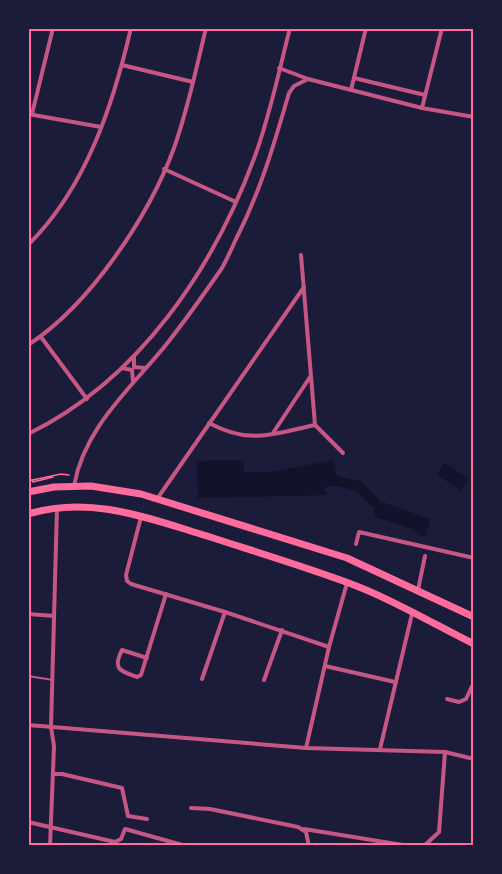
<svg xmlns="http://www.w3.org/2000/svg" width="502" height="874" font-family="'PT Sans',sans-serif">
  <rect width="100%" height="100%" fill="#1b1b3a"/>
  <g fill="#12122b">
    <polygon points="243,460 244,472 270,472 334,460 338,485 325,487 327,495 198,498 197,461"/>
    <polygon points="444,463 468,478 461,490 437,475"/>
    <polygon points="374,499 430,519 425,537 419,536 411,528 375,517"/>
  </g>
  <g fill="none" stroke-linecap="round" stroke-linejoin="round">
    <polyline stroke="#12122b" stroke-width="10" points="337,481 358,486 374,501"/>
    <g stroke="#ff6b9d" stroke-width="1.5">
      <polyline points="32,480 33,482 53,477"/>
      <polyline points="28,481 61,474 69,475"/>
    </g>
    <polyline stroke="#c65784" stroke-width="2" points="28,676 53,680"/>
    <g stroke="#c65784" stroke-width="4">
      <polyline points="122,65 193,82"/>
      <polyline points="279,68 308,79 422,108 474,117"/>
      <polyline points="354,78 425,95"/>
      <polyline points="351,90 366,28"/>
      <polyline points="422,108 442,28"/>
      <polyline points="28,114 101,127"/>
      <polyline points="32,114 53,28"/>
      <polyline points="164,169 236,202"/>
      <path d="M28 245C86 188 113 105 131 28"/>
      <polyline points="301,255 315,425"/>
      <polyline points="41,337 87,399"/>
      <path d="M28 345C90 305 149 216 174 148 188 109 196 69 206 28"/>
      <polyline points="134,357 134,367 145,368"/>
      <polyline points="122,368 132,370 133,382"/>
      <path d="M209 423C250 445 272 434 315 425"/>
      <polyline points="315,425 343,453"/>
      <polyline points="273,433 310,377"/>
      <path d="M28 434C139 380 214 268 255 156 270 115 279 71 290 28"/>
      <path d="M74 486C84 428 130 389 165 346 185 321 204 294 222 268 227 259 232 248 236 239 261 190 274 144 289 93L294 86 308 79"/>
      <polyline points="157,499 304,287"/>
      <polyline points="141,517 126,575 127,581 131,584 225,612 329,647"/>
      <polyline points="356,544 359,532 474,558"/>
      <polyline points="418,590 425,556"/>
      <polyline points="28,614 54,616"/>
      <path d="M147 658 122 650C112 669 120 671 137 677L141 675 166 594"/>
      <polyline points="325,666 395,682"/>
      <polyline points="202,679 225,612"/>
      <polyline points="264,680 282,630"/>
      <polyline points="447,699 459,702 466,699 474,682"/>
      <polyline points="28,725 306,748 445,752 474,759"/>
      <polyline points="306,748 329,647 347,583"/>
      <polyline points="380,749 412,614"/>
      <polyline points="53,774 62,774 122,788 128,816 147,819"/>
      <polyline points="191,808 210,809 298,827 306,832 309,846"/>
      <polyline points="28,822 115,842 121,839 125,829 186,846"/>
      <polyline points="304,829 409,846"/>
      <polyline points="50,846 54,746 51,727 57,508"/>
      <polyline points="424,846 439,832 445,752"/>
    </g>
    <g stroke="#ff6b9d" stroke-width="7">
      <polyline points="28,492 54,487 91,486 141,494 347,558 474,617"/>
      <path d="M28 514C90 495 148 518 207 536 253 551 300 565 346 582 390 598 432 623 474 644"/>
    </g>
  </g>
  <rect width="502" height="874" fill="none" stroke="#1b1b3a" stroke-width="60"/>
  <rect x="30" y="30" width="442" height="814" fill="none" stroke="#ff6b9d" stroke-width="2"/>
</svg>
